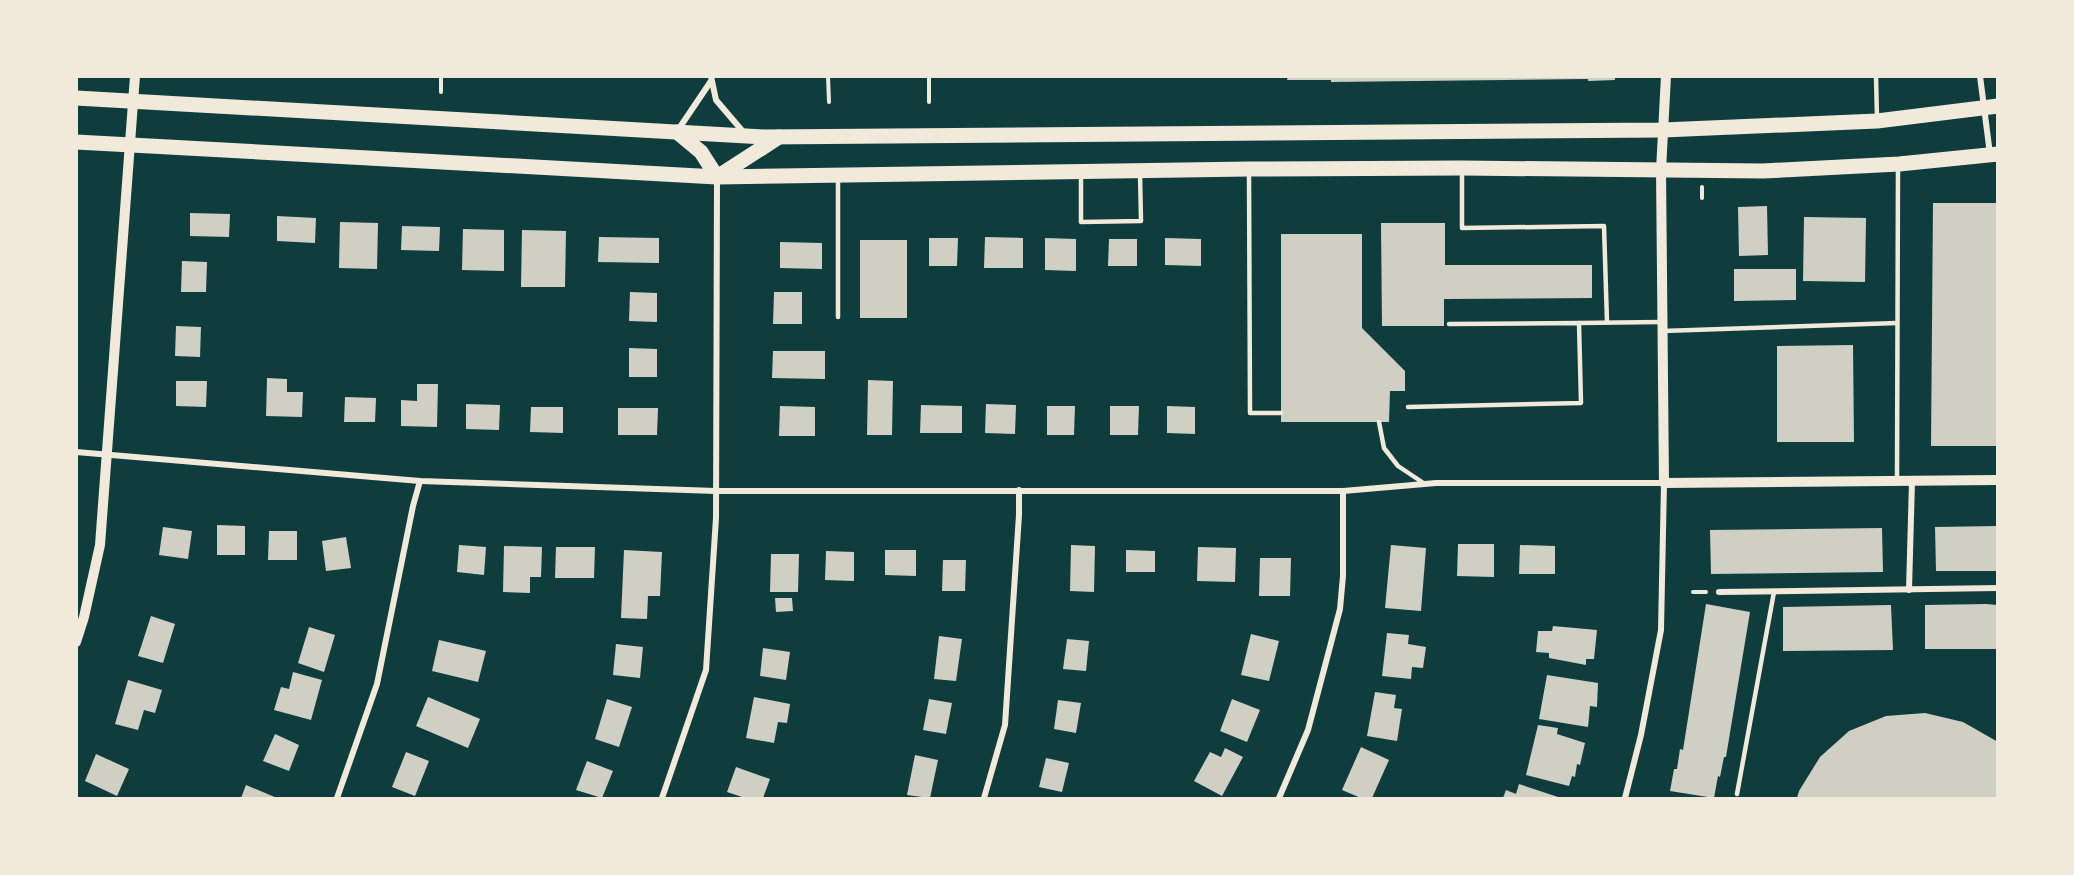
<svg xmlns="http://www.w3.org/2000/svg" width="2074" height="875" font-family="Ubuntu,sans-serif">
  <rect width="100%" height="100%" fill="#0f3d3e"/>
  <g fill="#cfcfc3">
    <polygon points="1288,76 1615,76 1615,80 1588,81 1588,79 1331,82 1331,80 1287,80"/>
    <polygon points="1933,203 1998,203 1998,446 1931,446"/>
    <polygon points="1767,206 1768,255 1739,256 1738,207"/>
    <polygon points="190,213 230,214 229,237 190,236"/>
    <polygon points="277,216 316,218 315,243 277,241"/>
    <polygon points="1804,217 1866,218 1865,282 1803,281"/>
    <polygon points="340,222 378,223 377,269 339,268"/>
    <polygon points="1381,223 1445,223 1445,265 1592,265 1592,298 1444,299 1444,326 1382,326"/>
    <polygon points="402,226 440,227 439,251 401,250"/>
    <polygon points="463,229 504,230 504,271 462,270"/>
    <polygon points="522,230 566,231 565,287 521,287"/>
    <polygon points="1281,234 1362,234 1362,328 1405,371 1405,391 1390,391 1389,422 1281,422"/>
    <polygon points="599,237 659,238 659,263 598,262"/>
    <polygon points="985,237 1023,238 1023,268 984,268"/>
    <polygon points="929,238 958,238 957,266 929,266"/>
    <polygon points="1045,238 1076,239 1076,271 1045,270"/>
    <polygon points="1165,238 1201,239 1201,266 1165,265"/>
    <polygon points="1109,239 1137,239 1137,266 1108,266"/>
    <rect x="860" y="240" width="47" height="78"/>
    <polygon points="780,242 822,243 822,269 780,268"/>
    <polygon points="182,261 207,262 206,292 181,292"/>
    <polygon points="1734,269 1796,269 1796,300 1734,301"/>
    <polygon points="630,292 657,293 657,322 629,321"/>
    <polygon points="774,292 802,292 802,324 773,324"/>
    <polygon points="176,326 201,327 200,357 175,356"/>
    <polygon points="1853,345 1854,442 1777,442 1777,346"/>
    <polygon points="629,348 657,349 657,377 629,377"/>
    <polygon points="773,351 825,351 825,379 772,378"/>
    <polygon points="267,378 287,379 287,392 303,392 302,417 266,416"/>
    <polygon points="868,380 893,381 892,435 867,435"/>
    <polygon points="176,381 207,381 206,407 176,406"/>
    <polygon points="417,384 438,384 437,427 401,426 401,400 417,401"/>
    <polygon points="345,397 376,398 375,422 344,422"/>
    <polygon points="466,404 500,405 499,430 466,429"/>
    <polygon points="986,404 1016,405 1015,434 985,433"/>
    <polygon points="921,405 962,406 962,433 920,433"/>
    <polygon points="780,406 815,407 815,436 779,436"/>
    <polygon points="1047,406 1075,406 1074,435 1047,435"/>
    <polygon points="1110,406 1139,406 1138,435 1110,435"/>
    <polygon points="1167,406 1195,407 1195,434 1167,433"/>
    <polygon points="531,407 563,407 563,433 530,432"/>
    <polygon points="618,408 658,408 657,435 618,435"/>
    <polygon points="217,525 245,526 245,555 217,555"/>
    <polygon points="1998,526 1998,571 1936,571 1935,527"/>
    <polygon points="163,527 192,531 188,559 159,555"/>
    <polygon points="1882,528 1883,572 1711,574 1710,530"/>
    <polygon points="269,531 297,531 297,560 268,560"/>
    <polygon points="346,537 351,568 326,571 322,541"/>
    <polygon points="1458,544 1494,544 1494,577 1457,576"/>
    <polygon points="459,545 486,547 484,575 457,572"/>
    <polygon points="1071,545 1095,546 1094,592 1070,591"/>
    <polygon points="1391,545 1426,548 1421,611 1385,608"/>
    <polygon points="1520,545 1555,546 1555,574 1519,574"/>
    <polygon points="504,546 542,547 541,577 530,577 530,593 503,592"/>
    <polygon points="556,547 595,547 594,578 555,578"/>
    <polygon points="1198,547 1236,548 1235,582 1197,581"/>
    <polygon points="624,550 662,552 660,596 648,596 647,619 621,618"/>
    <polygon points="885,550 916,550 916,576 885,575"/>
    <polygon points="1126,550 1155,551 1155,572 1126,572"/>
    <polygon points="826,551 854,552 854,581 825,580"/>
    <polygon points="771,554 799,554 798,592 770,592"/>
    <polygon points="1260,558 1291,558 1290,596 1259,596"/>
    <polygon points="943,560 966,560 965,591 942,591"/>
    <polygon points="775,598 792,598 793,611 776,612"/>
    <polygon points="1706,604 1750,612 1726,757 1724,757 1720,777 1718,776 1714,798 1670,791 1674,769 1677,769 1680,749 1683,750"/>
    <polygon points="1986,604 1998,605 1998,649 1925,649 1925,605"/>
    <polygon points="1891,605 1893,650 1783,651 1783,607"/>
    <polygon points="151,616 175,624 163,663 138,656"/>
    <polygon points="1553,626 1597,630 1594,659 1586,659 1586,665 1549,658 1549,653 1536,652 1538,631 1552,631"/>
    <polygon points="309,627 335,635 324,672 298,663"/>
    <polygon points="1387,633 1409,635 1408,644 1426,647 1423,668 1412,667 1411,679 1382,676"/>
    <polygon points="1251,634 1279,641 1269,681 1241,675"/>
    <polygon points="939,636 962,639 956,681 934,679"/>
    <polygon points="1067,639 1089,641 1086,671 1063,669"/>
    <polygon points="439,640 486,651 478,682 432,671"/>
    <polygon points="616,644 643,647 640,678 613,675"/>
    <polygon points="763,648 790,652 786,680 760,676"/>
    <polygon points="293,672 322,680 311,720 274,710 281,687 289,689"/>
    <polygon points="1547,675 1598,683 1597,707 1590,706 1588,727 1539,719"/>
    <polygon points="128,680 162,690 155,713 144,710 138,730 115,724"/>
    <polygon points="1375,692 1396,695 1394,708 1402,709 1397,741 1367,736"/>
    <polygon points="428,697 480,719 468,748 416,726"/>
    <polygon points="754,697 790,704 787,723 778,722 774,743 746,738"/>
    <polygon points="607,699 632,707 619,747 595,739"/>
    <polygon points="929,699 952,703 946,734 923,730"/>
    <polygon points="1232,699 1260,710 1247,742 1220,731"/>
    <polygon points="1058,700 1081,703 1076,733 1054,729"/>
    <polygon points="1925,713 1963,722 1998,742 1998,798 1797,798 1799,791 1820,757 1849,731 1886,716"/>
    <polygon points="1538,725 1558,728 1557,734 1585,743 1580,765 1577,764 1575,777 1572,776 1569,786 1526,775"/>
    <polygon points="275,734 299,745 289,771 263,761"/>
    <polygon points="1361,747 1389,760 1372,798 1361,798 1342,790"/>
    <polygon points="1225,748 1243,757 1222,796 1194,781 1210,752 1221,757"/>
    <polygon points="406,752 429,761 415,796 392,787"/>
    <polygon points="96,754 129,769 117,796 85,781"/>
    <polygon points="915,755 938,760 930,798 907,795"/>
    <polygon points="1046,758 1069,763 1062,792 1039,787"/>
    <polygon points="587,761 613,771 602,798 576,790"/>
    <polygon points="736,767 770,779 763,798 745,798 727,792"/>
    <polygon points="1519,784 1561,798 1503,798 1506,790 1516,794"/>
    <polygon points="246,785 277,798 241,798"/>
  </g>
  <g fill="none" stroke-linecap="round" stroke-linejoin="round">
    <g stroke="#f1e9da" stroke-width="4">
      <polyline points="828,76 829,102"/>
      <polyline points="441,92 441,76"/>
      <polyline points="929,102 929,76"/>
      <polyline points="1702,187 1702,198"/>
      <polyline points="1693,592 1706,592"/>
    </g>
    <g stroke="#f1e9da" stroke-width="4.5">
      <polyline points="1876,76 1877,119"/>
      <polyline points="1249,172 1250,413 1281,413"/>
      <polyline points="1462,172 1462,228 1604,226 1607,322"/>
      <polyline points="1081,174 1081,222 1141,221 1140,173"/>
      <polyline points="838,317 838,179"/>
      <polyline points="1579,323 1661,322"/>
      <polyline points="1663,331 1897,323"/>
      <polyline points="1408,407 1581,403 1579,323 1449,324"/>
      <polyline points="1379,422 1384,448 1398,466 1425,484"/>
      <polyline points="1897,481 1898,165"/>
      <polyline points="1737,794 1774,592"/>
    </g>
    <g stroke="#f1e9da" stroke-width="6">
      <polyline points="711,76 716,100 745,134"/>
      <polyline points="1980,76 1990,154"/>
      <polyline points="678,130 711,81"/>
      <polyline points="76,452 420,481 716,491 1343,491 1436,483 1664,483 1661,630 1641,735 1625,798"/>
      <polyline points="1909,590 1912,481"/>
      <polyline points="1719,592 1998,588"/>
      <polyline points="337,798 377,684 413,506 420,481"/>
      <polyline points="662,798 706,670 716,518 717,178"/>
      <polyline points="984,798 1005,725 1019,515 1019,490"/>
      <polyline points="1279,798 1308,730 1340,609 1343,576 1343,491"/>
    </g>
    <g stroke="#f1e9da" stroke-width="10">
      <polyline points="1666,76 1661,170 1664,483 1998,480"/>
      <polyline points="76,642 84,617 100,545 135,76"/>
    </g>
    <g stroke="#f1e9da" stroke-width="15">
      <polyline points="76,98 764,137 1663,130 1877,121 1998,106"/>
      <polyline points="677,132 701,152 717,177"/>
      <polyline points="76,142 717,177 1249,169 1462,168 1763,171 1899,164 1998,154"/>
      <polyline points="717,177 779,137"/>
    </g>
  </g>
  <rect width="2074" height="875" fill="none" stroke="#f1e9da" stroke-width="156"/>
</svg>
